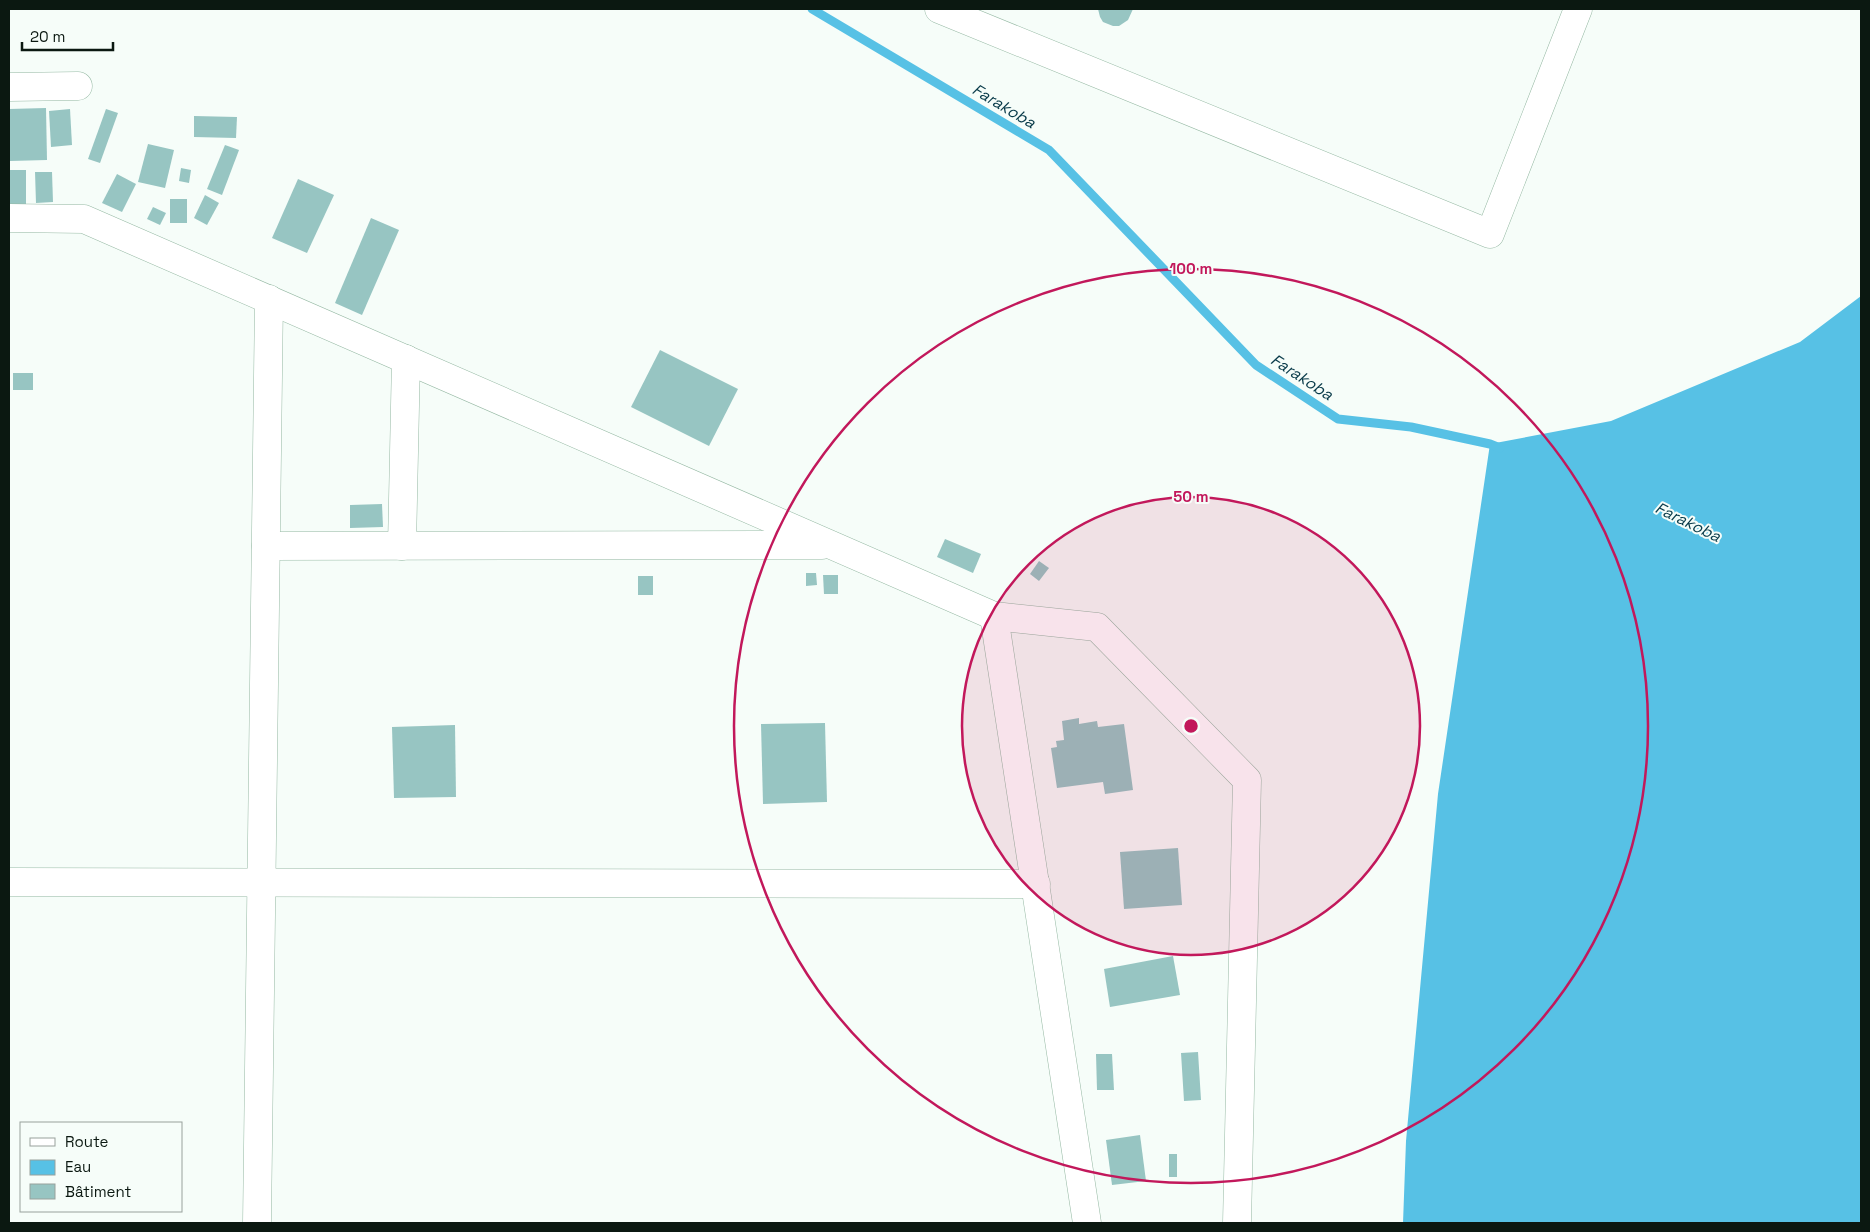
<svg xmlns="http://www.w3.org/2000/svg" width="1870" height="1232" font-family="'Space Grotesk',sans-serif">
  <rect width="100%" height="100%" fill="#f6fdf9"/>
  <polygon fill="#57c1e5" points="1861,296 1861,1223 1403,1223 1406,1141 1438,794 1490,444 1611,421 1800,342"/>
  <g fill="none" stroke-linecap="round" stroke-linejoin="round">
    <polyline stroke="#57c1e5" stroke-width="9" points="812,9 1049,150 1256,365 1338,419 1411,427 1490,444 1500,448"/>
  </g>
  <g fill="#97c5c2">
    <polygon points="1098,9 1133,9 1128,20 1119,26 1113,26 1103,22 1100,17"/>
    <polygon points="46,108 47,160 10,161 9,109"/>
    <polygon points="70,109 72,145 51,147 49,111"/>
    <polygon points="106,109 118,113 100,163 88,159"/>
    <polygon points="194,116 237,117 236,138 194,137"/>
    <polygon points="148,144 174,150 165,188 138,182"/>
    <polygon points="225,145 239,150 222,195 207,189"/>
    <polygon points="181,168 191,170 189,183 179,181"/>
    <rect x="9" y="170" width="17" height="34"/>
    <polygon points="35,172 52,172 53,202 36,203"/>
    <polygon points="117,174 136,184 122,212 102,203"/>
    <polygon points="298,179 334,195 307,253 272,238"/>
    <polygon points="205,195 219,203 207,225 194,218"/>
    <rect x="170" y="199" width="17" height="24"/>
    <polygon points="153,207 166,213 160,225 147,219"/>
    <polygon points="371,218 399,230 362,315 335,303"/>
    <polygon points="660,350 738,389 709,446 631,407"/>
    <rect x="13" y="373" width="20" height="17"/>
    <polygon points="382,504 383,527 350,528 350,505"/>
    <polygon points="945,539 981,554 973,573 937,557"/>
    <polygon points="1039,561 1049,568 1039,581 1030,574"/>
    <polygon points="806,573 816,573 817,585 806,586"/>
    <polygon points="823,575 838,575 838,594 824,594"/>
    <rect x="638" y="576" width="15" height="19"/>
    <polygon points="1079,718 1079,724 1097,721 1098,727 1124,724 1133,790 1105,794 1103,782 1057,788 1051,748 1057,747 1056,741 1064,740 1062,721"/>
    <polygon points="825,723 827,802 763,804 761,724"/>
    <polygon points="455,725 456,797 394,798 392,727"/>
    <polygon points="1178,848 1182,905 1124,909 1120,852"/>
    <polygon points="1173,956 1180,995 1110,1007 1104,969"/>
    <polygon points="1198,1052 1201,1100 1184,1101 1181,1053"/>
    <polygon points="1096,1054 1112,1054 1114,1090 1097,1090"/>
    <polygon points="1140,1135 1146,1181 1112,1185 1106,1140"/>
    <rect x="1169" y="1154" width="8" height="23"/>
  </g>
  <g fill="none" stroke-linecap="round" stroke-linejoin="round">
    <defs>
      <g id="street">
        <polyline points="939,9 1490,234 1578,9"/>
        <polyline points="9,87 78,86"/>
        <polyline points="9,218 84,219 994,616 1097,627 1247,780 1237,1223"/>
        <polyline points="266,546 822,545"/>
        <polyline points="402,546 406,359"/>
        <polyline points="994,616 1087,1223"/>
        <polyline points="9,882 1036,884"/>
        <polyline points="257,1223 269,299"/>
      </g>
    </defs>
    <use href="#street" stroke="#96b9a4" stroke-width="29"/>
    <use href="#street" stroke="#fff" stroke-width="28"/>
  </g>
  <circle cx="1191" cy="726" r="229" fill="#c2185b" fill-opacity=".12"/>
  <g fill="none" stroke="#c2185b" stroke-width="2.5">
    <circle cx="1191" cy="726" r="229"/>
    <circle cx="1191" cy="726" r="457"/>
  </g>
  <g text-anchor="middle" dominant-baseline="central" stroke-width="4" stroke-linejoin="round" paint-order="stroke">
    <g font-size="16" font-style="italic" fill="#083a49" stroke="#f6fdf9">
      <text transform="translate(1004 106) rotate(31)">Farakoba</text>
      <text transform="translate(1302 377) rotate(33)">Farakoba</text>
      <text transform="translate(1688 522) rotate(26)">Farakoba</text>
    </g>
  </g>
  <circle cx="1191" cy="726" r="8" fill="#c2185b" stroke="#f6fdf9" stroke-width="2.5"/>
  <g font-size="15" text-anchor="middle" font-weight="bold" fill="#c2185b" stroke="#f6fdf9" stroke-width="4" stroke-linejoin="round" paint-order="stroke">
    <text x="1191" y="274">100 m</text>
    <text x="1191" y="502">50 m</text>
  </g>
  <rect width="1870" height="1232" fill="none" stroke="#0b1811" stroke-width="20"/>
  <rect x="20" y="1122" width="162" height="90" fill="#f6fdf9" stroke="#98a19c"/>
  <rect x="30" y="1138" width="25" height="8" fill="#ffffff" stroke="#98a19c"/>
  <text x="65" y="1147" font-size="15" fill="#0b1811">Route</text>
  <rect x="30" y="1160" width="25" height="15" fill="#57c1e5" stroke="#98a19c"/>
  <text x="65" y="1172" font-size="15" fill="#0b1811">Eau</text>
  <rect x="30" y="1184" width="25" height="15" fill="#97c5c2" stroke="#98a19c"/>
  <text x="65" y="1197" font-size="15" fill="#0b1811">Bâtiment</text>
  <path d="M22 42v8h91v-8" fill="none" stroke="#0b1811" stroke-width="2.5"/>
  <text x="30" y="42" font-size="15" fill="#0b1811" stroke="#f6fdf9" stroke-width="4" paint-order="stroke">20 m</text>
</svg>
